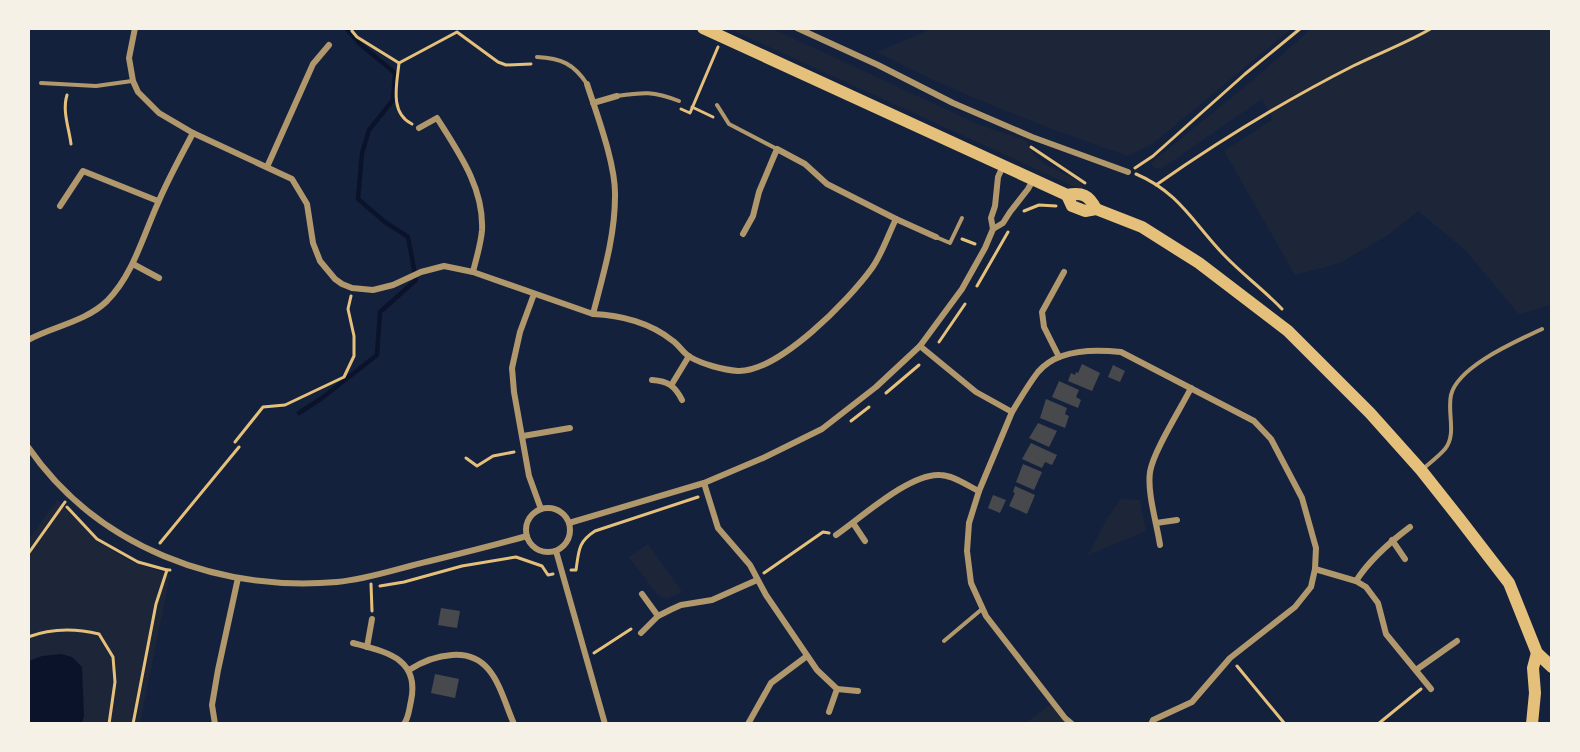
<svg xmlns="http://www.w3.org/2000/svg" width="1580" height="752" font-family="Quicksand,sans-serif">
  <rect width="100%" height="100%" fill="#14213d"/>
  <g fill="#1d2539">
    <path d="M730 29H773L980 125 1027 141C1031 163 1064 173 1082 182L1084 191Z"/>
    <path d="M931 29V28L1291 29 1155 142 1128 156C1043 127 957 94 877 52Z"/>
    <polygon points="1311,29 1551,29 1551,305 1519,314 1465,250 1418,211 1388,235 1340,263 1295,275 1224,151 1273,119 1262,99 1161,169 1154,168 1151,163 1252,81"/>
    <polygon points="1121,499 1140,500 1146,531 1088,555 1108,517"/>
    <polygon points="57,500 97,541 128,560 170,575 140,723 29,724 29,539"/>
    <polygon points="648,544 682,592 667,599 657,594 629,557"/>
    <polygon points="1053,702 1072,724 1025,724"/>
  </g>
  <polygon fill="#0b132b" points="61,654 72,657 82,667 84,716 82,723 29,723 29,661 42,656"/>
  <g fill="none" stroke-linecap="round" stroke-linejoin="round">
    <polyline stroke="#0b132b" stroke-width="4.5" points="299,413 322,398 377,355 380,312 416,280 408,237 385,222 358,199 362,153 369,130 393,100 395,73 360,44 346,28"/>
  </g>
  <g fill="#48494c">
    <polygon points="1082,364 1100,373 1092,391 1068,381 1071,373 1075,375 1076,372 1078,373"/>
    <polygon points="1113,365 1125,371 1120,382 1108,377"/>
    <polygon points="1059,381 1079,390 1076,397 1081,400 1078,408 1052,397"/>
    <polygon points="1046,399 1067,408 1065,414 1069,416 1065,428 1040,418"/>
    <polygon points="1038,423 1057,431 1049,447 1029,438"/>
    <polygon points="1031,443 1057,455 1052,465 1045,462 1042,468 1022,459"/>
    <polygon points="1023,464 1042,472 1034,490 1016,482"/>
    <polygon points="1015,486 1035,495 1027,514 1009,506 1015,493 1013,492"/>
    <polygon points="993,495 1006,500 1000,513 988,508"/>
    <polygon points="441,608 460,611 457,628 438,625"/>
    <polygon points="435,674 459,679 455,698 431,693"/>
  </g>
  <g fill="none" stroke-linecap="round" stroke-linejoin="round">
    <g stroke="#e5c07b" stroke-width="3">
      <polyline points="352,31 357,37 399,63 457,32 498,62 506,65 531,64"/>
      <path d="M399 63C397 83 389 113 412 124"/>
      <path d="M67 95C62 111 69 128 71 144"/>
      <polyline points="692,107 713,117"/>
      <polyline points="681,109 690,113 718,47"/>
      <polyline points="1031,147 1085,183"/>
      <polyline points="1135,168 1153,156 1245,74 1301,28"/>
      <path d="M1136 174C1179 192 1194 224 1224 255 1242 274 1264 290 1282 309"/>
      <path d="M1156 185C1219 141 1284 101 1353 66 1379 53 1407 43 1432 28"/>
      <polyline points="1024,211 1039,205 1056,206"/>
      <polyline points="962,239 975,244"/>
      <polyline points="977,286 1008,232"/>
      <polyline points="939,342 965,304"/>
      <polyline points="886,393 919,365"/>
      <polyline points="851,421 869,407"/>
      <polyline points="235,442 263,407 285,405 344,377 354,356 354,336 348,309 351,296"/>
      <polyline points="466,458 477,466 493,456 514,452"/>
      <polyline points="67,507 97,539 138,562 167,570"/>
      <polyline points="160,543 239,447"/>
      <polyline points="28,554 65,502"/>
      <path d="M571 570H576C579 550 578 542 595 531L698 497"/>
      <polyline points="764,573 823,532 829,533"/>
      <polyline points="371,584 372,611"/>
      <polyline points="380,586 404,582 462,566 516,557 542,566 548,575 553,574"/>
      <path d="M28 637C52 628 74 628 99 634L113 657 115 682 109 724"/>
      <polyline points="594,653 631,629"/>
      <polyline points="1237,666 1285,724"/>
      <polyline points="133,724 156,604 167,570 170,570"/>
      <polyline points="1378,724 1421,689"/>
    </g>
    <g stroke="#b1986c" stroke-width="4">
      <path d="M537 57C561 58 574 64 587 84"/>
      <polyline points="41,83 96,86 132,81"/>
      <path d="M617 96C644 92 653 91 679 101"/>
      <polyline points="717,105 729,124 777,149"/>
      <polyline points="936,237 950,243 962,218"/>
      <path d="M1424 468C1431 462 1439 456 1445 449 1457 434 1447 413 1451 395 1458 366 1517 341 1542 329"/>
      <polyline points="944,641 982,609"/>
    </g>
    <g stroke="#b1986c" stroke-width="6">
      <path d="M135 28 129 58 133 81 138 92 159 113 193 133 292 179 307 204 313 243 320 261 335 279 342 284 352 288 373 290 393 285 421 272 444 266 473 272 593 314C621 315 651 323 673 341 679 345 683 353 690 357 702 364 723 370 738 371 779 372 849 300 872 268 882 254 888 235 896 219L827 184 805 164 777 149 759 192 753 216 743 234"/>
      <polyline points="797,28 878,65 953,103 1032,137 1128,172"/>
      <path d="M587 84C597 115 616 165 615 196 615 237 603 275 593 314"/>
      <polyline points="593,103 617,96"/>
      <path d="M419 128 437 118C459 153 484 188 482 230 481 244 476 259 473 272"/>
      <polyline points="267,167 313,64 329,45"/>
      <polyline points="60,206 83,171 158,201"/>
      <polyline points="896,219 936,237"/>
      <polyline points="993,229 991,218 995,206 998,177 1003,166"/>
      <polyline points="133,264 159,278"/>
      <polyline points="534,294 520,332 512,368 514,392 529,476 541,509"/>
      <path d="M28 340C54 326 85 322 107 301 133 275 143 236 158 203 168 179 181 156 193 133"/>
      <polyline points="920,346 976,392 1012,412 979,491 969,523 967,551 971,583 986,616 1065,718 1072,724"/>
      <polyline points="1059,357 1044,327 1042,312 1064,272"/>
      <path d="M652 380C668 381 675 386 682 400"/>
      <polyline points="672,384 689,356"/>
      <path d="M1012 412C1020 399 1028 385 1038 372 1057 349 1094 349 1121 352L1254 421 1271 439 1302 498 1316 548 1315 569 1311 587 1295 607 1230 658 1192 702 1153 720 1151 724"/>
      <polyline points="523,436 570,428"/>
      <path d="M28 447C98 548 218 592 337 582 369 579 399 568 430 561 463 553 495 545 527 536"/>
      <polyline points="704,483 718,528 750,565 766,595 817,670 837,689 829,712"/>
      <circle cx="548" cy="530" r="22"/>
      <polyline points="569,523 704,483 763,458 822,429 876,387 920,346 962,289 985,248 993,229 1003,223 1010,212 1028,189 1033,180"/>
      <polyline points="853,523 865,541"/>
      <polyline points="1156,523 1177,520"/>
      <path d="M836 535C862 517 910 473 940 475 953 475 968 486 979 491"/>
      <polyline points="1392,540 1405,559"/>
      <path d="M1160 545C1157 524 1147 493 1150 472 1153 452 1181 408 1191 388"/>
      <polyline points="556,551 605,724"/>
      <polyline points="1315,569 1356,581 1366,587 1378,603 1386,634 1431,689"/>
      <path d="M1356 581C1370 559 1390 542 1410 527"/>
      <polyline points="642,594 658,616"/>
      <polyline points="641,633 658,616 672,609 681,605 712,600 757,580"/>
      <path d="M353 643C386 652 420 658 411 701 409 709 409 717 404 724"/>
      <polyline points="367,647 372,619"/>
      <path d="M409 670C423 661 436 656 452 655 494 652 500 692 514 724"/>
      <polyline points="1416,670 1457,641"/>
      <polyline points="837,689 858,691"/>
      <polyline points="215,724 212,705 218,670 238,578"/>
      <polyline points="748,724 771,683 807,656"/>
    </g>
    <g stroke="#e5c07b" stroke-width="12">
      <path d="M703 28 1067 195C1082 192 1089 195 1096 209"/>
      <polyline points="1067,195 1072,206 1085,211 1096,209 1142,227 1199,263 1288,331 1370,413 1421,470 1459,518 1509,583 1537,653 1552,667"/>
      <polyline points="1532,724 1535,693 1533,668 1537,653"/>
    </g>
  </g>
  <rect width="1580" height="752" fill="none" stroke="#f6f1e7" stroke-width="60"/>
</svg>
